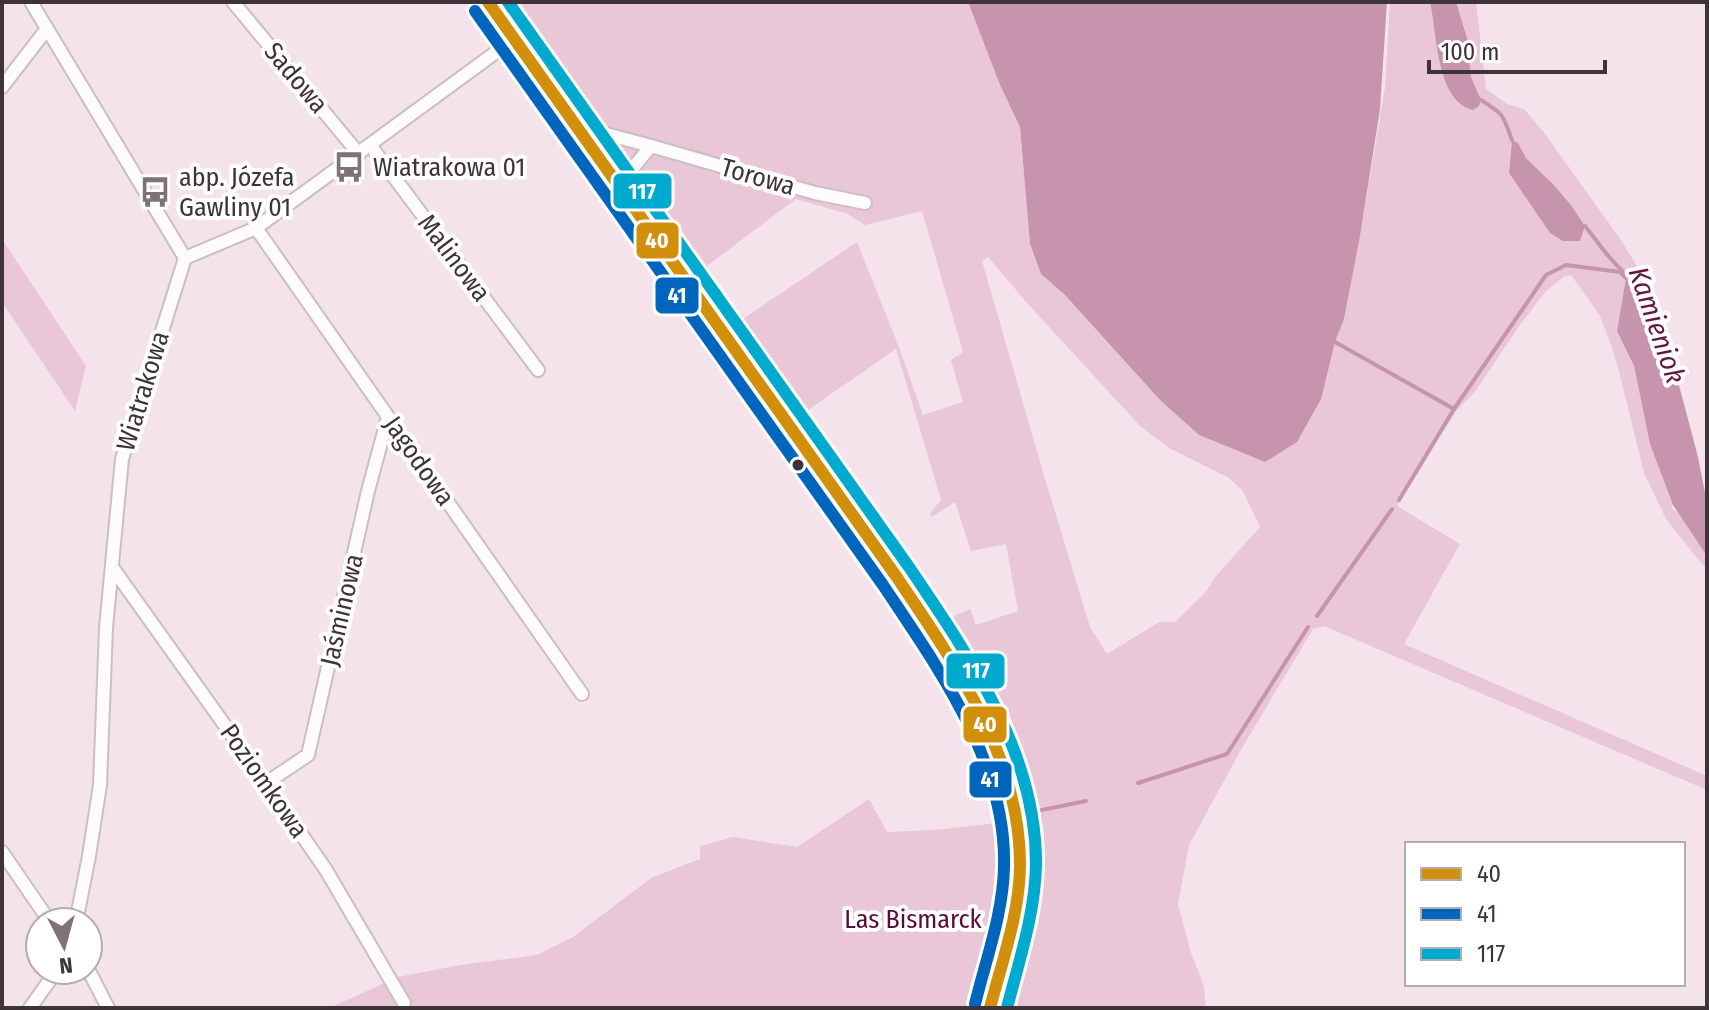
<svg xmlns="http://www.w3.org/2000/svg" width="1709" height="1010" font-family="'Fira Sans Condensed',sans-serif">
  <rect width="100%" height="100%" fill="#f4e3eb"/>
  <g fill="#e9c7d7" fill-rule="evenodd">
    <path d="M494 2H968L1000 85 1020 127 1030 244 1041 274 1064 294 1160 400 1199 435 1265 462 1335 342 1344 319 1360 236 1385 87 1390 2H1476L1486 89 1507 104 1524 109 1543 131 1621 240 1648 284 1652 306 1626 279 1617 331 1634 366 1650 444 1673 505 1671 508 1707 533V568L1701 563 1666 519 1644 473 1618 367 1609 339 1600 316 1571 275 1563 277 1546 291 1520 325 1474 393 1456 411 1397 506 1460 544 1404 644 1707 776V790L1324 626 1313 629 1242 748 1189 845 1178 904 1191 953 1204 986 1206 1008H997L1017 944 1026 884 1029 841 1021 807 934 625 970 609 976 625 1018 611 1006 544 971 551 955 502 931 517 930 513 941 500 896 349 795 419 731 327 857 242 900 350 923 415 963 402 951 360 963 352 922 211 865 225 848 214 796 199 695 275 638 201ZM1512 141 1518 143 1526 158 1553 184 1571 205 1585 226 1580 241 1550 233 1509 173ZM988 257 1028 304 1140 426 1169 448 1229 478 1243 491 1260 527 1216 576 1205 593 1175 622H1159L1107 654 1090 627 1045 479 982 261Z"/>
    <polygon points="2,239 86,366 75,411 2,302"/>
    <polygon points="869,799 887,832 935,830 1006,822 1007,873 999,942 980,1008 329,1008 398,977 460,965 537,955 573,937 651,878 700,859 700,846 733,837 797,847"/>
  </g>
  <g fill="#c695ad">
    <polygon points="968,2 1387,2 1380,109 1360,236 1344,319 1335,342 1321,399 1297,442 1265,462 1199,435 1160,400 1064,294 1041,274 1030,244 1020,127 1000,85"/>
    <path d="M1430 2H1456L1467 38 1471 77 1481 100 1479 106 1473 110C1436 102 1437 31 1430 2Z"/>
    <polygon points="1512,140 1518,143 1526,158 1553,184 1571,205 1585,226 1580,241 1563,241 1550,233 1509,173"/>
    <polygon points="1626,278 1652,306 1671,355 1698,457 1707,503 1707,556 1673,505 1650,444 1634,366 1617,331"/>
  </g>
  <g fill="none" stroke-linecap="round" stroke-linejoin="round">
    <g stroke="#c695ad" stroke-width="4">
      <path d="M1481 100C1506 116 1502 114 1512 140"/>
      <path d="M1585 226C1598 242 1609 260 1625 273"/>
      <polyline points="1335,342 1454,409"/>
      <polyline points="1399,500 1454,409 1546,275 1566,265 1620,272 1626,278"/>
      <polyline points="1317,616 1392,509"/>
      <polyline points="1138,783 1227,754 1308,627"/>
      <polyline points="1032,812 1086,801"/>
      <polyline points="1001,819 1005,831"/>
      <polyline points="1006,839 1008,848"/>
      <polyline points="1009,871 1009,856"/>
    </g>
    <defs>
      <g id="street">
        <polyline points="31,2 185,258"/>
        <polyline points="233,2 359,154"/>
        <polyline points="2,87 46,30"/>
        <polyline points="576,126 651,146 815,193 865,203"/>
        <polyline points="370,145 538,370"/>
        <polyline points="618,186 651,146"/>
        <polyline points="256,228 582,694"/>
        <polyline points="112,567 266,783 326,870 404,1003"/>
        <polyline points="266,783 308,755 368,491 388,417"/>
        <polyline points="2,852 50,922"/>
        <polyline points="76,922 89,856 100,785 106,628 122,459 185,258 256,228 514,39"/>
        <polyline points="88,969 108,1008"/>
        <polyline points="30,1008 57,970"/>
      </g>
      <path id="secondary" d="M488 2 896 576C951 658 1023 762 1020 864 1019 913 1002 961 990 1008"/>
    </defs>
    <use href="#street" stroke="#cbbec4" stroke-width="16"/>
    <use href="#secondary" stroke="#cbbec4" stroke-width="20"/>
    <use href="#street" stroke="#fdfbfc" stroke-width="12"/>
    <use href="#secondary" stroke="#f4eef1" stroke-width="16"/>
    <defs>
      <path id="bus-1" d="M488 2 896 576C954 662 1020 756 1020 864 1020 913 1002 961 990 1008"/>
      <path id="bus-2" d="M475 11 883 585C938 668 1007 762 1004 867 1003 914 986 959 975 1004"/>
      <path id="bus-3" d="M508 2 909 567C969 656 1037 753 1036 865 1035 914 1019 961 1007 1008"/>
    </defs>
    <use href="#bus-1" stroke="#fff" stroke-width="18"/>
    <use href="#bus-2" stroke="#fff" stroke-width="18"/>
    <use href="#bus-3" stroke="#fff" stroke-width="18"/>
    <use href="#bus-1" stroke="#d28f0b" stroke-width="12"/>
    <use href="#bus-2" stroke="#0065bd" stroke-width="12"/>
    <use href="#bus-3" stroke="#00a9ce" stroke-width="12"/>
  </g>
  <defs>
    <symbol id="bus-bare" viewBox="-9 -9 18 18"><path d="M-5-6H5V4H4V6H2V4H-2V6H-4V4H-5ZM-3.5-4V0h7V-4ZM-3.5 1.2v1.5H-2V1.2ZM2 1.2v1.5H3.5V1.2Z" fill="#7e7177" stroke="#fff" stroke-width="2.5" paint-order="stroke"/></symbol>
  </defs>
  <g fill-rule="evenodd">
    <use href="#bus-bare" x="327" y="145" width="44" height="44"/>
    <use href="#bus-bare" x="133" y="170" width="44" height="44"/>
  </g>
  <circle fill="#3e3338" stroke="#fff" stroke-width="3" cx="798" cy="465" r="7"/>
  <g text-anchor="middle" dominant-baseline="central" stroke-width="8" stroke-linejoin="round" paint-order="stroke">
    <g font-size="26" fill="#3e3338" stroke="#fff">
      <text transform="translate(296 78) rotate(50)">Sadowa</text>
      <text transform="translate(758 177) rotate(16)">Torowa</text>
      <text transform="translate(454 258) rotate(53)">Malinowa</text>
      <text transform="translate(143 391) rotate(-73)">Wiatrakowa</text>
      <text transform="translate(419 461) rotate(55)">Jagodowa</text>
      <text transform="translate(342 610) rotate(-77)">Jaśminowa</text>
      <text transform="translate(264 781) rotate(55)">Poziomkowa</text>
    </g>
    <g font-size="26" fill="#3e3338" stroke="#fff" text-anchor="start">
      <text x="373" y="167">Wiatrakowa 01</text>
      <text x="179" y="177">abp. Józefa<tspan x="179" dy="30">Gawliny 01</tspan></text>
    </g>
    <g font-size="26" fill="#5a0a3b" stroke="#fff">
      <text x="913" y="919">Las Bismarck</text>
    </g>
    <g font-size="28" font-style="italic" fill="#651744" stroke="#fff">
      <text transform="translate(1657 325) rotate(71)">Kamieniok</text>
    </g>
  </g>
  <g stroke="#fff" stroke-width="3">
    <rect x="612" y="172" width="61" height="38" rx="8" fill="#00a9ce"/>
    <rect x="635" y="221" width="45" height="39" rx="8" fill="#d28f0b"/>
    <rect x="654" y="276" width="46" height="39" rx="8" fill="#0065bd"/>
    <rect x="945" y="652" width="61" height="38" rx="8" fill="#00a9ce"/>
    <rect x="962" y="705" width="46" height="39" rx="8" fill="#d28f0b"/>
    <rect x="968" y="760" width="45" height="39" rx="8" fill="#0065bd"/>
  </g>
  <g font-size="22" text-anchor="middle" font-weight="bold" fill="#fff">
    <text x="642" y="199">117</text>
    <text x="657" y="248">40</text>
    <text x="677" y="303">41</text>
    <text x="976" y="678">117</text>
    <text x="985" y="732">40</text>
    <text x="990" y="787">41</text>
  </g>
  <rect width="1709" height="1010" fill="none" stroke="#3e3338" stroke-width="8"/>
  <rect x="1405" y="842" width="280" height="144" fill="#ffffff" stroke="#b2adaf" stroke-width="2"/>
  <rect x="1421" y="868" width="40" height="12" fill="#d28f0b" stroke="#b2adaf" stroke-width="2"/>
  <text x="1477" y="882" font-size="24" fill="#3e3338">40</text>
  <rect x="1421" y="908" width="40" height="12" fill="#0065bd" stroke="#b2adaf" stroke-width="2"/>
  <text x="1477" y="922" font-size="24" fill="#3e3338">41</text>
  <rect x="1421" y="948" width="40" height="12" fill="#00a9ce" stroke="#b2adaf" stroke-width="2"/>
  <text x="1477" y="962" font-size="24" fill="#3e3338">117</text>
  <g transform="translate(64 946) rotate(174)"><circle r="38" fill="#ffffff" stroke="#b2adaf" stroke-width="2"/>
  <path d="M0-6L14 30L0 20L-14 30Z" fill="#7e7177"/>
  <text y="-12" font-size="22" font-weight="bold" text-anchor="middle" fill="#3e3338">N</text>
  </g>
  <path d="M1429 60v12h176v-12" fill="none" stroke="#3e3338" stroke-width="4"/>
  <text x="1441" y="60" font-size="24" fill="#3e3338" stroke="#ffffff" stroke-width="6" paint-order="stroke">100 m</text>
</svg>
